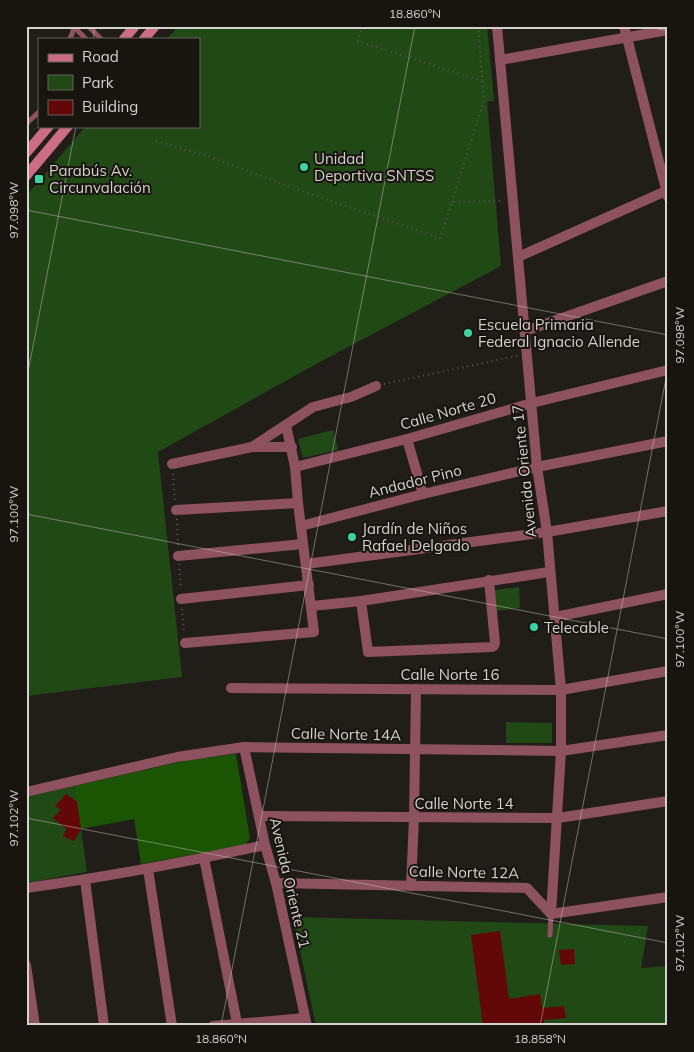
<svg xmlns="http://www.w3.org/2000/svg" width="694" height="1052" font-family="Mulish,sans-serif">
  <rect width="100%" height="100%" fill="#211e1a"/>
  <g fill="#214915">
    <polygon points="179,26 487,26 494,101 487,101 501,266 318,363 158,452 182,677 26,696 26,196 86,126 199,126 199,39 167,39"/>
    <polygon points="333,430 338,450 303,458 298,439"/>
    <polygon points="519,587 520,608 496,611 495,590"/>
    <polygon points="506,722 552,723 552,743 506,743"/>
    <polygon points="74,786 77,802 66,794 61,810 53,818 67,829 63,836 74,841 81,829 87,872 26,883 26,797"/>
    <polygon points="293,917 648,926 641,968 668,966 668,1026 316,1026"/>
  </g>
  <polygon fill="#1b5504" points="236,754 250,838 245,845 141,864 134,819 81,829 74,786 189,760"/>
  <g fill="#630809">
    <polygon points="66,794 77,802 81,829 74,841 63,836 67,829 53,818 61,810 55,806"/>
    <polygon points="500,931 509,999 540,994 542,1008 564,1006 566,1018 544,1020 544,1026 483,1026 471,935"/>
    <polygon points="574,949 575,964 561,965 559,950"/>
  </g>
  <g fill="none" stroke-linecap="round" stroke-linejoin="round">
    <g stroke="#5a5753" stroke-width="2" stroke-dasharray="1 4" stroke-linecap="butt">
      <polyline points="362,26 358,41 482,81"/>
      <polyline points="156,141 207,156 316,196 440,238 452,202 503,201"/>
      <polyline points="452,202 484,100 478,26"/>
      <polyline points="384,384 517,356"/>
      <polyline points="173,474 175,502"/>
      <polyline points="177,519 178,547"/>
      <polyline points="179,564 181,589"/>
      <polyline points="182,609 184,634"/>
    </g>
    <g stroke="#8d5160" stroke-width="5">
      <polyline points="88,26 101,39"/>
      <polyline points="74,27 86,39"/>
      <polyline points="70,39 75,26"/>
      <polyline points="26,124 39,112"/>
      <polyline points="550,935 551,914"/>
    </g>
    <g stroke="#8d5160" stroke-width="10">
      <polyline points="497,26 537,467 547,532 561,690 561,751 551,914"/>
      <polyline points="624,26 668,197"/>
      <polyline points="500,60 668,30"/>
      <polyline points="518,257 668,190"/>
      <polyline points="525,331 668,281"/>
      <polyline points="407,439 423,494"/>
      <polyline points="252,447 313,407 351,397 376,386"/>
      <polyline points="172,464 252,447 292,447"/>
      <polyline points="295,467 407,439 532,403 668,370"/>
      <polyline points="176,510 298,503"/>
      <polyline points="301,526 423,494 537,467 668,441"/>
      <polyline points="178,556 303,544"/>
      <polyline points="306,564 547,532 668,511"/>
      <polyline points="181,599 309,585"/>
      <polyline points="361,601 368,652 492,647 494,646 495,643 489,580"/>
      <polyline points="312,606 361,601 549,572"/>
      <polyline points="555,617 668,594"/>
      <polyline points="185,643 314,632 298,503 295,467 286,425"/>
      <polyline points="231,688 561,690 668,671"/>
      <polyline points="244,747 265,845 276,883 307,1026"/>
      <polyline points="26,792 177,757 244,747 561,751 668,735"/>
      <polyline points="259,816 558,818 668,801"/>
      <polyline points="204,858 237,1023"/>
      <polyline points="148,869 172,1026"/>
      <polyline points="85,880 104,1026"/>
      <polyline points="276,883 527,888 551,914 668,897"/>
      <polyline points="411,886 414,818 416,689"/>
      <path d="M26 888C107 877 186 862 265 845"/>
      <polyline points="26,965 35,1026"/>
      <polyline points="213,1026 305,1018"/>
    </g>
    <g stroke="#cc6c85" stroke-width="10">
      <polyline points="124,39 135,26"/>
      <polyline points="144,39 155,26"/>
      <polyline points="26,153 49,126"/>
      <polyline points="26,176 68,126"/>
    </g>
  </g>
  <path fill="none" stroke="#d4d1cf" stroke-width="1" stroke-opacity="0.45" d="M645 26 668 31M93 39 95 26M26 210 668 335M26 382 76 126M26 514 668 639M26 818 668 943M221 1026 415 26M540 1026 668 368"/>
  <g fill="#3cd4a4" stroke="#181511" stroke-width="2">
    <circle cx="304" cy="167" r="5"/>
    <rect x="34" y="174" width="10" height="10" rx="2.5"/>
    <circle cx="468" cy="333" r="5"/>
    <circle cx="352" cy="537" r="5"/>
    <circle cx="534" cy="627" r="5"/>
  </g>
  <g text-anchor="middle" dominant-baseline="central" stroke-width="4" stroke-linejoin="round" paint-order="stroke">
    <g font-size="15" fill="#d4d1cf" stroke="#181511" text-anchor="start">
      <text x="314" y="158">Unidad<tspan x="314" dy="17">Deportiva SNTSS</tspan></text>
      <text x="49" y="170">Parabús Av.<tspan x="49" dy="17">Circunvalación</tspan></text>
      <text x="478" y="324">Escuela Primaria<tspan x="478" dy="17">Federal Ignacio Allende</tspan></text>
      <text x="362" y="528">Jardín de Niños<tspan x="362" dy="17">Rafael Delgado</tspan></text>
      <text x="544" y="627">Telecable</text>
    </g>
    <g font-size="15" fill="#d4d1cf" stroke="#181511">
      <text transform="translate(448 411) rotate(-16)">Calle Norte 20</text>
      <text transform="translate(524 471) rotate(-96)">Avenida Oriente 17</text>
      <text transform="translate(415 481) rotate(-14)">Andador Pino</text>
      <text x="450" y="674">Calle Norte 16</text>
      <text transform="translate(346 734) rotate(1)">Calle Norte 14A</text>
      <text x="464" y="803">Calle Norte 14</text>
      <text transform="translate(464 872) rotate(1)">Calle Norte 12A</text>
      <text transform="translate(290 883) rotate(77)">Avenida Oriente 21</text>
    </g>
  </g>
  <rect width="694" height="1052" fill="none" stroke="#181511" stroke-width="55"/>
  <rect x="38" y="38" width="162" height="90" fill="#181511" stroke="#63605d"/>
  <rect x="48" y="54" width="25" height="8" fill="#cc6c85" stroke="#63605d"/>
  <text x="82" y="62" font-size="15" fill="#d4d1cf">Road</text>
  <rect x="48" y="75" width="25" height="15" fill="#214915" stroke="#63605d"/>
  <text x="82" y="88" font-size="15" fill="#d4d1cf">Park</text>
  <rect x="48" y="100" width="25" height="15" fill="#630809" stroke="#63605d"/>
  <text x="82" y="112" font-size="15" fill="#d4d1cf">Building</text>
  <rect x="28" y="28" width="638" height="996" fill="none" stroke="#d4d1cf" stroke-width="2"/>
  <g font-size="12" text-anchor="middle" fill="#d4d1cf">
    <text x="415" y="18">18.860°N</text>
    <text transform="translate(14 210) rotate(-90)" y="4">97.098°W</text>
    <text transform="translate(680 335) rotate(-90)" y="4">97.098°W</text>
    <text transform="translate(14 514) rotate(-90)" y="4">97.100°W</text>
    <text transform="translate(680 639) rotate(-90)" y="4">97.100°W</text>
    <text transform="translate(14 818) rotate(-90)" y="4">97.102°W</text>
    <text transform="translate(680 943) rotate(-90)" y="4">97.102°W</text>
    <text x="221" y="1043">18.860°N</text>
    <text x="540" y="1043">18.858°N</text>
  </g>
</svg>
